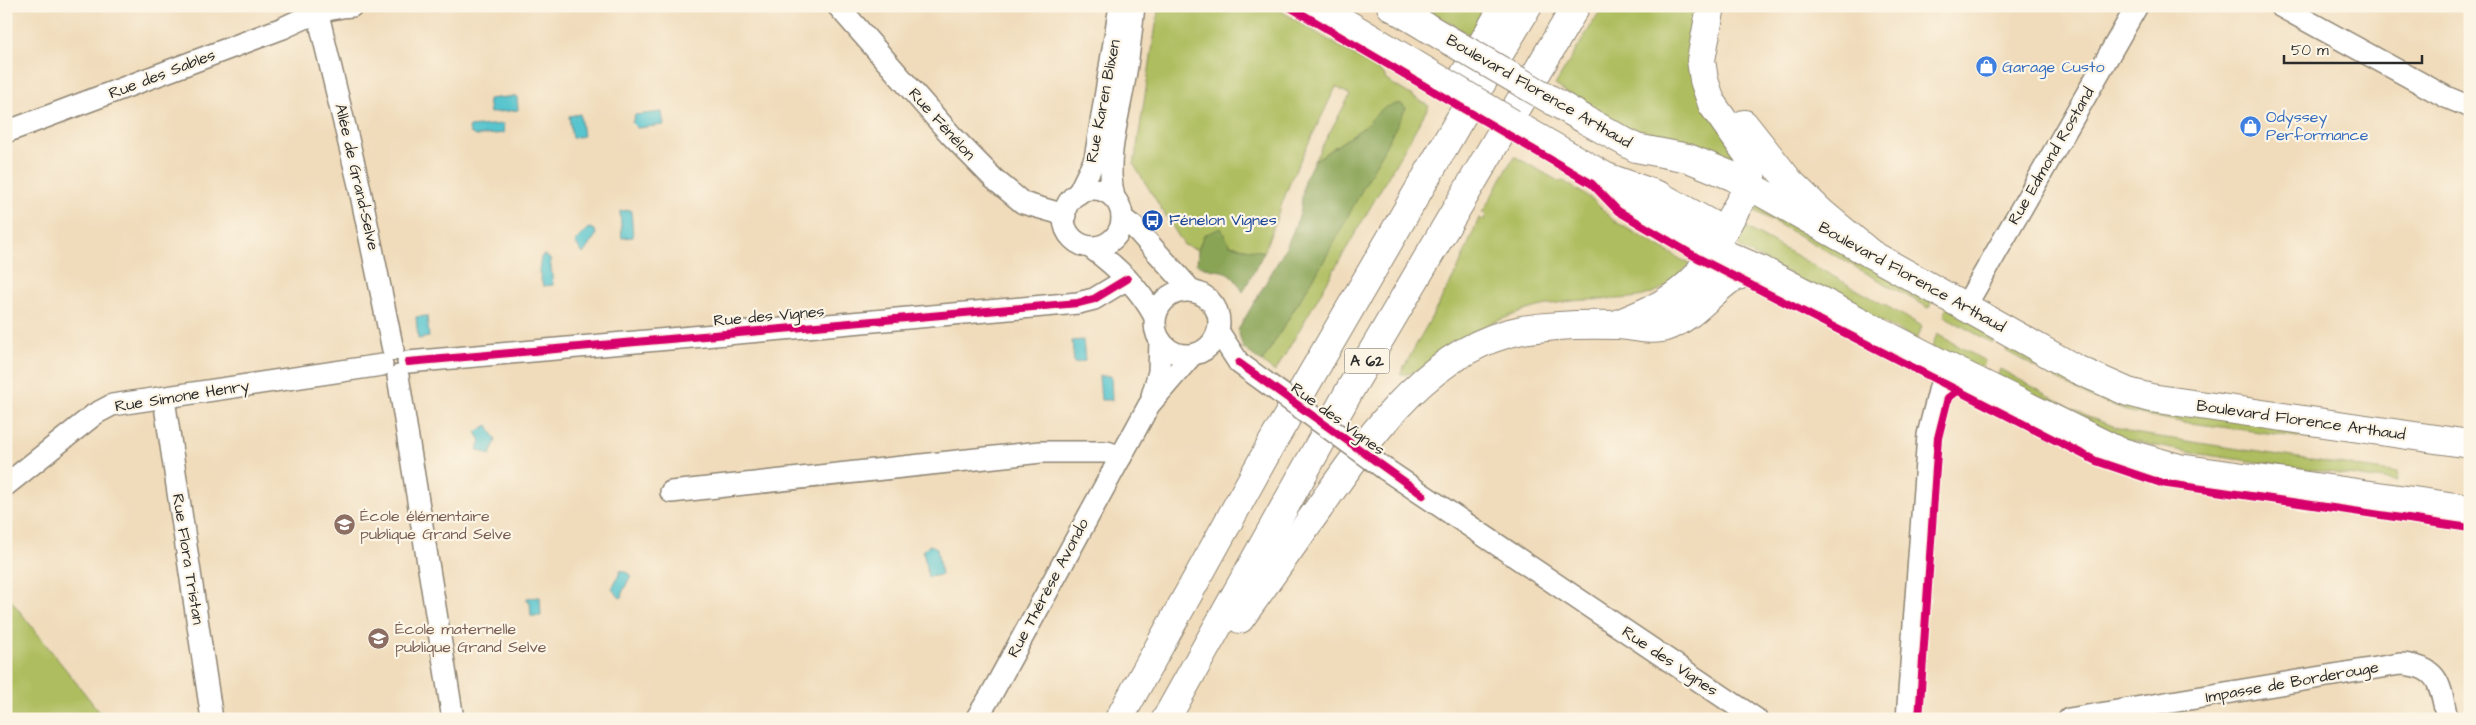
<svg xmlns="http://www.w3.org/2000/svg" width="2476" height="725" font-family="'Architects Daughter',sans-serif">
  <rect width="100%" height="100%" fill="#fcf5e5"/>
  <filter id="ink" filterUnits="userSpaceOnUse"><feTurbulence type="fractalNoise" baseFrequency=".02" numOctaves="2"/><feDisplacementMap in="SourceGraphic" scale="10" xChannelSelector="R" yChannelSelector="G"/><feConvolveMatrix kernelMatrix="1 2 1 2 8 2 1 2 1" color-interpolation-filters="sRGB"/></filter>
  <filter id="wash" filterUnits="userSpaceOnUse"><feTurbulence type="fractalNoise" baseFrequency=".0096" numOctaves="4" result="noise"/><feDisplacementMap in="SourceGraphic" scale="20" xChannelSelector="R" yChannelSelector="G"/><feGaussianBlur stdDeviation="1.12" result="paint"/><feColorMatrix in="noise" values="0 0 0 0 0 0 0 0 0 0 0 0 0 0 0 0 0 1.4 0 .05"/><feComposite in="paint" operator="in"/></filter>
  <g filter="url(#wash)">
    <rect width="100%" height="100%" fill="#f0dcbb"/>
    <g fill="#aebd5f" stroke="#6c7445">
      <polygon points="1159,6 1273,6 1384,74 1386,80 1429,106 1275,372 1262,362 1325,259 1383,108 1363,128 1314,161 1350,95 1336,87 1292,177 1264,252 1230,245 1204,235 1198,250 1184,245 1134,165"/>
      <polygon points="1416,6 1487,6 1470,35 1426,9"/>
      <polygon points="1603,6 1699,6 1739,166 1634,136 1555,85"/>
      <path d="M1514 156 1560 182 1562 180 1593 200 1614 221 1689 264C1658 303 1632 298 1587 300 1562 301 1536 306 1513 315 1496 321 1479 328 1464 337 1448 346 1418 378 1400 374L1457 271 1479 218 1484 220 1486 214 1482 213Z"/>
      <polygon points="1759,204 1933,299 1929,308 1755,211"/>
      <polygon points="1745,227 1922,326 1917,340 1740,248 1738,240"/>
      <polygon points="1947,307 1995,333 1992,343 1944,316"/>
      <polygon points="1937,334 1985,361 1981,373 1932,347"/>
      <polygon points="2009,342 2067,374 2345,436 2344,443 2175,421 2126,411 2090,397 2006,351"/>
      <polygon points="2000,369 2088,417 2133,433 2398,473 2397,482 2193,453 2125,440 1996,380"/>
      <polygon points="6,594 105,719 6,719"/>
    </g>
    <g fill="#8aa456" stroke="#5a6840">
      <polygon points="1400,103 1406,108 1325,259 1262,362 1243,348 1238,330 1286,248 1300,214 1304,181 1314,161 1363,128 1383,108"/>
      <path d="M1221 228 1230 245 1264 252 1243 292C1226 261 1221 277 1197 264L1198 250 1204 235Z"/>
    </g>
    <g fill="#58c5ce" stroke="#42787c">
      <polygon points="517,96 518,110 490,113 488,99"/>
      <polygon points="662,112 664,125 637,128 632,123 635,115"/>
      <polygon points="580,114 583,136 572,138 569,116"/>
      <polygon points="503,124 504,133 476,136 470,133 469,127"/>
      <polygon points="631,210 633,237 622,238 620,211"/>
      <polygon points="590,228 595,230 596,235 583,254 575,242 587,229"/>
      <polygon points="544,255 550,259 553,285 543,286 539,272 541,257"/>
      <polygon points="427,316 429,337 418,339 416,317"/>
      <polygon points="1083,340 1085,361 1074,363 1072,341"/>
      <polygon points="1099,376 1111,376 1112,400 1101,400"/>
      <polygon points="488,425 496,440 490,455 477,450 481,441 476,432"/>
      <polygon points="930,545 937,548 941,575 928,577 923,550"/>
      <polygon points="621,570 631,575 622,593 623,596 620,598 612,589"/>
      <polygon points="540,597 541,616 531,616 530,601 527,601 527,598"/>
    </g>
  </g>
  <g filter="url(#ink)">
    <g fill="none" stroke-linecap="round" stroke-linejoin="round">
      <defs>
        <g id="minor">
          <polyline points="316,6 359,185 393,350"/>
          <polyline points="838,6 951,135 994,179 1023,203 1065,215"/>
          <polyline points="2280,6 2446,97 2470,107"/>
          <path d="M6 132 283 28C308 16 324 8 352 6"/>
          <circle cx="1093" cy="218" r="29"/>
          <polyline points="1078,194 1095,159 1120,6"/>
          <path d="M1114 197C1105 161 1118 119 1124 83 1129 58 1131 32 1134 6"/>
          <polyline points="1123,219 1134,227 1191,290"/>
          <path d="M1090 247C1116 266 1140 288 1155 317"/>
          <circle cx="1187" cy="323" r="32"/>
          <polyline points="1965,307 2137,6"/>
          <polyline points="1218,331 1239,363"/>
          <polyline points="408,362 1078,303 1094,299 1127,279"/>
          <polyline points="398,376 453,719"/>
          <polyline points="1152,396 1159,372 1160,340"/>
          <polyline points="164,399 212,719"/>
          <polyline points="1385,469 1756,719"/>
          <polyline points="6,485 95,414 112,405 382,365"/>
          <polyline points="671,492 1041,452 1107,452 1121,457"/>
          <polyline points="976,719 991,695 1149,405 1192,355"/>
          <polyline points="1907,719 1928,435 1941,383 1948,367"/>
          <path d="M2069 719 2400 664C2440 666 2440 685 2447 719"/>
        </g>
        <g id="secondary">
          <polyline points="1317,6 1409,61"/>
          <polyline points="1391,6 1428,28"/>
          <polyline points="1584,119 1636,148 1688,158 1732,176 2076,369 2128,392 2151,398 2470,444"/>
          <polyline points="1512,123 1606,177 1660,196 1723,231"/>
          <polyline points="1606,177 1641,209 1713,249 1761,270 1948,367 2118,451 2179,468 2470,509"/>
        </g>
        <g id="motorway">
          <polyline points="1463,77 1504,6"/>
          <polyline points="1744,124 1789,181 1822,213 1871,254"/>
          <path d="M1620 323C1652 310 1674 301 1698 275L1749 186 1751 176V165L1748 155 1712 104 1704 80 1701 60 1711 6"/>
          <path d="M1240 619C1266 582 1293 545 1319 508 1370 436 1429 348 1522 330 1552 325 1586 324 1617 325 1631 325 1652 332 1665 327 1692 318 1707 296 1729 280 1738 274 1751 272 1761 270"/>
          <polyline points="1119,719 1272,443 1457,124 1528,6"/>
          <polyline points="1166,719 1351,388 1576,6"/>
        </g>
      </defs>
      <use href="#minor" stroke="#8e8473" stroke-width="24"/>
      <use href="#secondary" stroke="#8e8473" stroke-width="30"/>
      <use href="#motorway" stroke="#8e8473" stroke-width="30"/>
      <use href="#minor" stroke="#fff" stroke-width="21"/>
      <use href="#secondary" stroke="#fff" stroke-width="28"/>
      <use href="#motorway" stroke="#fff" stroke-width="28"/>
      <defs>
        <polyline id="minor-bridge" points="1239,363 1385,469"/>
        <g id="secondary-bridge">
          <polyline points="1428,28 1584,119"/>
          <polyline points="1409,61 1512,123"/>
        </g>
      </defs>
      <use href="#minor-bridge" stroke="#8e8473" stroke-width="24" stroke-linecap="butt"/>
      <use href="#secondary-bridge" stroke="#8e8473" stroke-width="30" stroke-linecap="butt"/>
      <use href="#minor-bridge" stroke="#fff" stroke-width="21"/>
      <use href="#secondary-bridge" stroke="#fff" stroke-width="28"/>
      <defs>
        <g id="cycleway">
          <polyline points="1288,6 1592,184 1618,211 1696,257 2096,461 2161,483 2470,528"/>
          <polyline points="408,362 1078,303 1094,299 1127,279"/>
          <polyline points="1239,363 1423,495"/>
          <polyline points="1919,719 1938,438 1948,398 1956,392"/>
        </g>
      </defs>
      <use href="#cycleway" stroke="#fcf5e5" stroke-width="11"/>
      <use href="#cycleway" stroke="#d6006c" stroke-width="8"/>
    </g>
  </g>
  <defs>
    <symbol id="shop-disc" viewBox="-11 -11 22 22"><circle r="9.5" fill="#3f7fe0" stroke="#fcf5e5"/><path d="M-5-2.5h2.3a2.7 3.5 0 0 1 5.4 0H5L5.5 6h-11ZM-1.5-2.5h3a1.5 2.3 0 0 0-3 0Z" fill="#fff"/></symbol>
    <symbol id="bus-disc" viewBox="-11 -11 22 22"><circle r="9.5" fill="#1a4fb4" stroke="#fcf5e5"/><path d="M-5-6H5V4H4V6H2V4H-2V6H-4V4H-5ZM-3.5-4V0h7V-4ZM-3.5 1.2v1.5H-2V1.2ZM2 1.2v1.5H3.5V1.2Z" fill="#fff"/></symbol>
    <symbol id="school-disc" viewBox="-11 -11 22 22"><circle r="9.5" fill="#8d6e63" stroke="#fcf5e5"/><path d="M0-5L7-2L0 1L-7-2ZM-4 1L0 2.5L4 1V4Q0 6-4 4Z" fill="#fff"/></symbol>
  </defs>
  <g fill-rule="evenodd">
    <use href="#shop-disc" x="1974" y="54" width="25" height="25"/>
    <use href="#shop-disc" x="2238" y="114" width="25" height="25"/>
    <use href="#bus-disc" x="1140" y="208" width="25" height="25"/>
    <use href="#school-disc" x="332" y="512" width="25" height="25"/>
    <use href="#school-disc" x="366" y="626" width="25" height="25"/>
  </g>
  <g text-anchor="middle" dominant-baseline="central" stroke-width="4.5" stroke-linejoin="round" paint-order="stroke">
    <rect fill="#fcf5e5" stroke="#6a6863" stroke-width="1" x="1344.5" y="348.5" width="45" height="25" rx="4"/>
    <g font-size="15" font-weight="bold" fill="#2b2b2b">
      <text x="1367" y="361">A 62</text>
    </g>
    <g font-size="16" fill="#366cbe" stroke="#fcf5e5" text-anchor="start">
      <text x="2002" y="67">Garage Custo</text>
      <text x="2266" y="117">Odyssey<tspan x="2266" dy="18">Performance</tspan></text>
    </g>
    <g font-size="16" fill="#2b2b2b" stroke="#fcf5e5">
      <text transform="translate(162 74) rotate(-21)">Rue des Sables</text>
      <text transform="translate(1539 91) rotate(30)">Boulevard Florence Arthaud</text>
      <text transform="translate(1103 101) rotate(-79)">Rue Karen Blixen</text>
      <text transform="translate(942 124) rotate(48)">Rue Fénélon</text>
      <text transform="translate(2051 156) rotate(-60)">Rue Edmond Rostand</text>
      <text transform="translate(357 177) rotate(77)">Allée de Grand-Selve</text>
      <text transform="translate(1912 277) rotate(29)">Boulevard Florence Arthaud</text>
      <text transform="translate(769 316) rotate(-5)">Rue des Vignes</text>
      <text transform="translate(182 396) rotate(-9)">Rue Simone Henry</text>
      <text transform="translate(1338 419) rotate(36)">Rue des Vignes</text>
      <text transform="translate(2301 420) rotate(8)">Boulevard Florence Arthaud</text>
      <text transform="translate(188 559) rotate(81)">Rue Flora Tristan</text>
      <text transform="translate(1048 588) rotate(-62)">Rue Thérèse Avondo</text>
      <text transform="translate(1670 661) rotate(34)">Rue des Vignes</text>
      <text transform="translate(2292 682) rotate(-10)">Impasse de Borderouge</text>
    </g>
    <g font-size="16" fill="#164399" stroke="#fcf5e5" text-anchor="start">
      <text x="1169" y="220">Fénelon Vignes</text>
    </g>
    <g font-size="16" fill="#785e54" stroke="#fcf5e5" text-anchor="start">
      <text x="360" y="516">École élémentaire<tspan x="360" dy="18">publique Grand Selve</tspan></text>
      <text x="395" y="629">École maternelle<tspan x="395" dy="18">publique Grand Selve</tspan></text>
    </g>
  </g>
  <rect width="2476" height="725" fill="none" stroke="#fcf5e5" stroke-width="25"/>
  <path d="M2284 55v8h138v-8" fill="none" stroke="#2b2b2b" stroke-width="2.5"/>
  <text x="2291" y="55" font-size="15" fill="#2b2b2b" stroke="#fcf5e5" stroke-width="4" paint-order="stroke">50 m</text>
</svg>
